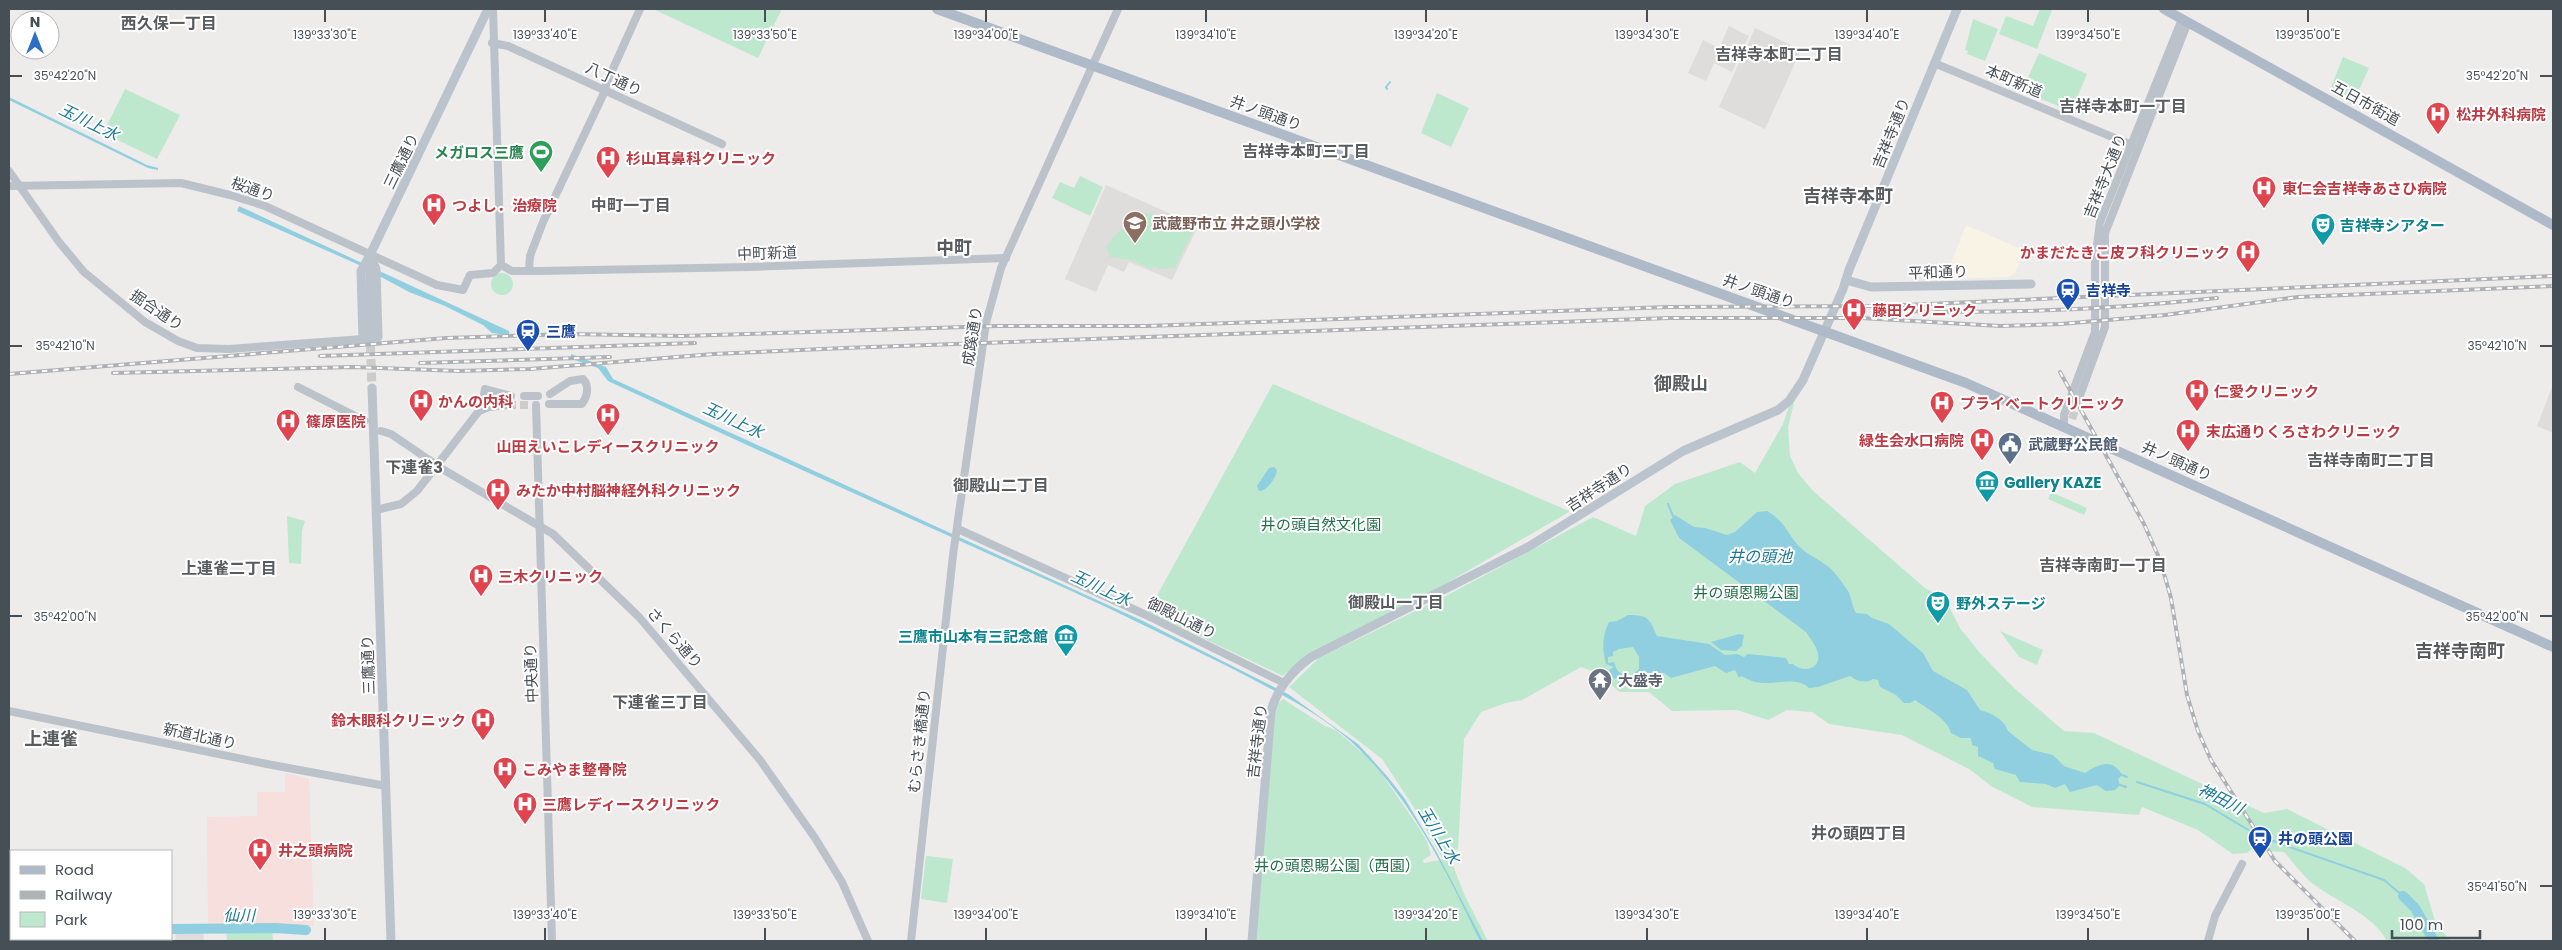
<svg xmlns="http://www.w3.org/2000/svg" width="2562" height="950" font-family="Poppins,'Noto Sans JP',sans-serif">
  <rect width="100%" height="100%" fill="#eeebeb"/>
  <polygon fill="#f8f3e5" points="1966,225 2023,250 2024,253 2015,273 2009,277 1945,279"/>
  <g fill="#dfdcdc">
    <polygon points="1729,26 1749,36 1732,72 1714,63 1706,81 1688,73 1703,40 1719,48"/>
    <polygon points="1755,28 1801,50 1765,129 1719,107"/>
    <polygon points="1106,185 1198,226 1172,280 1129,262 1124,272 1108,265 1096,292 1065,279"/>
    <polygon points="2553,384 2553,433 2537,426"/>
    <polygon points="203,930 204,941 175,941 176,931"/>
  </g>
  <polygon fill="#f6dfdc" points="285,773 309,779 314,926 208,927 207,817 257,816 257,792 285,792"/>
  <g fill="#bde8ce">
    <polygon points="653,9 782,9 758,58"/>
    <polygon points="2040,9 2052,10 2037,49 1999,34 2006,16 2033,26"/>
    <polygon points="1973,19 1998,29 1985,61 1967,54 1968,51 1965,50"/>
    <polygon points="2039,53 2087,74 2075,102 2088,108 2086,114 2080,115 2022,91"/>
    <polygon points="2343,57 2369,68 2352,105 2329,92"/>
    <polygon points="125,89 180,115 157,159 103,133"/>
    <polygon points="1437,93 1469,108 1451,147 1421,133"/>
    <polygon points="1080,176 1103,187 1090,216 1052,198 1060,182 1074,188"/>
    <path d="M1147 212 1193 231 1175 268 1160 269 1153 266 1152 269 1130 260 1110 257 1106 247C1118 231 1120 227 1140 225Z"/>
    <circle cx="502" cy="284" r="11"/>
    <polygon points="1273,384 1569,511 1569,512 1440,587 1307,654 1283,676 1148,612"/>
    <path d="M1794 403 1788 427 1790 456 1798 473 1813 491 1925 588 1945 599 1960 628 1979 652 2014 688 2064 731 2094 733 2264 813 2287 809 2405 868 2424 884 2435 921 2450 941H2387C2372 914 2341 904 2316 886 2304 878 2294 863 2284 852L2261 851 2256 846 2247 853 2233 854 2198 830 2142 807 2139 815 2032 807 1991 786 1969 769 1902 735 1829 724 1812 712 1787 710 1768 720 1737 710 1672 711 1649 692H1620L1595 672 1581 667 1522 700 1506 703 1481 712 1464 739 1458 849 1442 858 1413 806 1382 759 1289 687 1319 658 1444 597 1593 517 1636 536 1645 506 1675 484 1740 462 1755 473 1783 424 1790 404Z"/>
    <polygon points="2051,492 2087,508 2084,515 2048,499"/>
    <polygon points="287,516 305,521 302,531 301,564 289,563"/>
    <polygon points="2000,631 2043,650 2037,665 2019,657"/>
    <polygon points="1283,699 1325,726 1336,730 1360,751 1369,755 1419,828 1427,841 1431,855 1423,860 1424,863 1450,858 1465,896 1488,941 1255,941 1274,712 1275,706"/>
    <polygon points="926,856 953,859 947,903 921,899"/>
    <polygon points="226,930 272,930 273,941 227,941"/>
  </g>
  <g fill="#8fcfe0" fill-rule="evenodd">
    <polygon points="9,97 147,165 158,168 158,170 148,168 9,100"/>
    <polygon points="239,206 509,331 509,335 492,333 483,325 445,306 409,292 357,264 237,211"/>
    <path d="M571 354 606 367 613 379 648 395 1143 621 1288 694 1358 744 1387 776 1405 799 1436 851 1483 941H1480C1448 875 1414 804 1361 751 1325 715 1275 691 1231 668 1176 641 1122 614 1067 589 914 520 760 452 608 381L598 368 571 359Z"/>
    <path d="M1274 467 1277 470C1276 478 1267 491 1259 491L1257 486 1269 468Z"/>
    <path d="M1767 511C1787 522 1787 536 1803 550 1810 556 1819 559 1826 565 1833 569 1841 581 1846 588 1852 595 1851 605 1856 613L1867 614 1872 618 1889 624 1923 653 1933 671 1967 690 1980 710C1991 713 2004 719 2008 731L2032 750 2053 755 2064 766 2085 773C2098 765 2112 757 2122 775L2118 779 2120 785 2115 790 2106 791 2097 785 2070 792 2065 784 2055 788 2046 784 2020 782 2016 775 1995 769 1993 763 1978 756V747L1972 745 1971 738H1961L1951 733C1948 719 1926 708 1915 700L1910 703H1904L1896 695 1880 687 1878 680 1873 679C1865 684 1857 681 1850 676L1818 687 1809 688C1796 675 1773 686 1756 682 1751 681 1746 678 1741 676L1739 678 1735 670 1726 673 1715 666 1671 678 1664 673 1630 682 1618 677 1614 679 1609 670 1614 667 1606 664C1602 648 1602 636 1609 622L1617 621 1628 615C1650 615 1649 619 1657 636L1709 644 1725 655 1737 654 1744 657 1748 654 1786 658 1789 664H1793C1802 673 1821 670 1818 654 1817 647 1810 638 1806 632L1679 538 1670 520 1675 515 1694 527 1705 528 1727 535 1735 532 1757 512ZM1633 647 1639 657V669L1631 676C1620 674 1617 673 1614 662L1608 663V657L1613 656V652L1619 649Z"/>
    <polygon points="1739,634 1744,635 1742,646 1736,651 1721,650 1711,642"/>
  </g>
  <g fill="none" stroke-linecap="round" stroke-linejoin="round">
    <g stroke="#8fcfe0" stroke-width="2">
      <polyline points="1387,89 1386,87 1390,82"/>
      <polyline points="1668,504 1673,516"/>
      <polyline points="2122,775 2127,777"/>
      <polyline points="2137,782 2205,804 2255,834 2284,845 2384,880 2403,896"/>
      <polyline points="2120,785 2126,787"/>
    </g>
    <g stroke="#8fcfe0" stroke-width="10">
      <polyline points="2403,896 2415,908 2434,941"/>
      <polyline points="9,925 11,925"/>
      <polyline points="171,929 275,928 306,930"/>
    </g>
    <g stroke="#cccccd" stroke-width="8" stroke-dasharray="8 4" stroke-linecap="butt">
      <polyline points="508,405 529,405"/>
      <polyline points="2072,419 2079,398"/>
    </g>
    <polyline stroke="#cccccd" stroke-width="9" stroke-dasharray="9 4.5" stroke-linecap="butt" points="370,332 372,388"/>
    <g stroke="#bbc2c9" stroke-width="8">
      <polyline points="492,43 508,46 722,144"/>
      <polyline points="1934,63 2134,146"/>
      <polyline points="9,171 59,242 84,272 145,322 178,341 197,348 229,349 363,339"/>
      <polyline points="9,186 181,183 230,195 265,206 437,285 463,290 470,275 493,273 501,265 493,9"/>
      <polyline points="501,265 512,271 538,271 750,267 1006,258"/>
      <polyline points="529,271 530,256 543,222 603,95 607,82 640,9"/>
      <polyline points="298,387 365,421"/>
      <polyline points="524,396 538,396"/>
      <polyline points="2079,398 2105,327 2105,233 2188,22"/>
      <path d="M549 404H582C587 397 590 386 583 379L570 381 550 394"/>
      <polyline points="536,405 552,941"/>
      <polyline points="479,411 489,407 508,405"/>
      <polyline points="2064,426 2064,415 2095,332 2095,260 2100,222 2182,19"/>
      <polyline points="381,431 391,434 444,470 553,534 639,617 760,760 815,838 842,882 868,941"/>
      <polyline points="376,510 401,504 417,491 482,407 485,389 511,396"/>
      <polyline points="958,529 1144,614 1284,683"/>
      <polyline points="9,711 267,764 386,786"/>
      <polyline points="911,941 953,555 986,323 1001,268 1118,9"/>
      <polyline points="2208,941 2215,916 2242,864"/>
    </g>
    <g stroke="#bbc4cd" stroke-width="9">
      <polygon points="370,255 376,269 378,337 363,339 361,271"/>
      <polyline points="1846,280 1871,287 2031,284"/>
      <polyline points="370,332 370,255 488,9"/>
      <polyline points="372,388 391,941"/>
      <path d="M1252 941 1271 711C1277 689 1293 670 1311 657L1528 547 1683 451 1778 410 1789 401 1803 380 1843 289 1849 270 1957 9"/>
    </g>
    <g stroke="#aebac7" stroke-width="10">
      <polyline points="937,9 1966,383 2553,647"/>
      <polyline points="2164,9 2553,225"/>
    </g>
    <defs>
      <g id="rail">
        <path d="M1907 311C2010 314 2114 309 2217 298"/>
        <polyline points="320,356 695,343"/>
        <polyline points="420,363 610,357"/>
        <polyline points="2060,372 2144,524 2160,560 2171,598 2187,695 2198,731 2211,760 2275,861 2355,941"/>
        <polyline points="113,373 353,367 459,371 530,369 714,354 845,348 1669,318 1861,318 2000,326 2061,324 2165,315 2298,297 2553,286"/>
        <polyline points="9,374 446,338 569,334 683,336 996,326 1147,326 1669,307 1884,306 2553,276"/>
      </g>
    </defs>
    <use href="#rail" stroke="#aeb1b5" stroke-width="4"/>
    <use href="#rail" stroke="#fff" stroke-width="2" stroke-dasharray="5.5" stroke-linecap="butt"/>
  </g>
  <path fill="none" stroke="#464e56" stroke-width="2" d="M325 10V22M545 10V22M765 10V22M986 10V22M1206 10V22M1426 10V22M1647 10V22M1867 10V22M2088 10V22M2308 10V22M10 76H22M2540 76H2552M10 346H22M2540 346H2552M10 616H22M2540 616H2552M2540 886H2552M325 928V940M545 928V940M765 928V940M986 928V940M1206 928V940M1426 928V940M1647 928V940M1867 928V940M2088 928V940M2308 928V940"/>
  <defs>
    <symbol id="hospital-pin" viewBox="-11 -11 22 30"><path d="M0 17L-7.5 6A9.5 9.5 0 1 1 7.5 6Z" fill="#e0444e" stroke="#fff"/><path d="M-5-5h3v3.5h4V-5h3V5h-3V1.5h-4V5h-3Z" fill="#fff"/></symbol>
    <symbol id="stadium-pin" viewBox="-11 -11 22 30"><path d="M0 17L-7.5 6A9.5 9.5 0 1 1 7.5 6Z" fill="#2e9e5b" stroke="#fff"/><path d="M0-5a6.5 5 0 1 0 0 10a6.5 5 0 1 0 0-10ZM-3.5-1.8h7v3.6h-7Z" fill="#fff"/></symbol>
    <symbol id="school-pin" viewBox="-11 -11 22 30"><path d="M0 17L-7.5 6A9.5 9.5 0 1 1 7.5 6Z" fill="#8d6e63" stroke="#fff"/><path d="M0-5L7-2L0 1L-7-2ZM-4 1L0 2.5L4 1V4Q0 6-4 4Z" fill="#fff"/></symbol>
    <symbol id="theatre-pin" viewBox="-11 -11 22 30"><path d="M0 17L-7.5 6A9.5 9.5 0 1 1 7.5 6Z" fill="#0f9aa8" stroke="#fff"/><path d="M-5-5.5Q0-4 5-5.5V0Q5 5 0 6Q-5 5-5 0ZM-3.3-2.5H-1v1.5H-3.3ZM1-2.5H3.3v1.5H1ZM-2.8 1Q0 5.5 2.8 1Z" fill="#fff"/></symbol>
    <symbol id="station-pin" viewBox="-11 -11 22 30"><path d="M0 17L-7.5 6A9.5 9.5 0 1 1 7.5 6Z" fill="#1a4fb4" stroke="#fff"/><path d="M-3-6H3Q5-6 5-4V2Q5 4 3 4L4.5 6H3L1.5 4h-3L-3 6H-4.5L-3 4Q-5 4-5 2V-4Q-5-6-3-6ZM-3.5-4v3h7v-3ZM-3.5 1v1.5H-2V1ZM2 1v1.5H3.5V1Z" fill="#fff"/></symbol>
    <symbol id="civic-pin" viewBox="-11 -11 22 30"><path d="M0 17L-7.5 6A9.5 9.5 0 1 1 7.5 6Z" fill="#5c6f8a" stroke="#fff"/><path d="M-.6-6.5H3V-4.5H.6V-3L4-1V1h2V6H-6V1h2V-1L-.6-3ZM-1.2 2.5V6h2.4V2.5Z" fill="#fff"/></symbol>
    <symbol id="museum-pin" viewBox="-11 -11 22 30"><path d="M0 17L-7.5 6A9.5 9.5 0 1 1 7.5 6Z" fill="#0f9aa8" stroke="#fff"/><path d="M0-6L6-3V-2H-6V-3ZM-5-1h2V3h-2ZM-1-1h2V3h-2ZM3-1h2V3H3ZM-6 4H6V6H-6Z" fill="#fff"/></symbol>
    <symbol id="temple-pin" viewBox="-11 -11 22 30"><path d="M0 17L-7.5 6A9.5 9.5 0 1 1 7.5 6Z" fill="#6b7280" stroke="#fff"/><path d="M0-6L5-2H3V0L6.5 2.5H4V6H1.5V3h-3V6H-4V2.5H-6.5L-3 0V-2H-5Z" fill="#fff"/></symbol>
  </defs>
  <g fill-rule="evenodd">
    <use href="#hospital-pin" x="2424" y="100" width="28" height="38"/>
    <use href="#stadium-pin" x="527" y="138" width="28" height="38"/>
    <use href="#hospital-pin" x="594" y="144" width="28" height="38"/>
    <use href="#hospital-pin" x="2250" y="174" width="28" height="38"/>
    <use href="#hospital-pin" x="420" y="191" width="28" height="38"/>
    <use href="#school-pin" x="1121" y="209" width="28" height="38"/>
    <use href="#theatre-pin" x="2309" y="211" width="28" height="38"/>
    <use href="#hospital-pin" x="2234" y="238" width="28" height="38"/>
    <use href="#station-pin" x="2054" y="276" width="28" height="38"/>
    <use href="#hospital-pin" x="1840" y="296" width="28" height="38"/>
    <use href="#station-pin" x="514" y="317" width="28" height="38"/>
    <use href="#hospital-pin" x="2183" y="377" width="28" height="38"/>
    <use href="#hospital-pin" x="407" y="387" width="28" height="38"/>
    <use href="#hospital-pin" x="1928" y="389" width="28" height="38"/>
    <use href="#hospital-pin" x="594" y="401" width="28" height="38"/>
    <use href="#hospital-pin" x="274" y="407" width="28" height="38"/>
    <use href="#hospital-pin" x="2174" y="417" width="28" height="38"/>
    <use href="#hospital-pin" x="1968" y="426" width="28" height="38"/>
    <use href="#civic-pin" x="1996" y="430" width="28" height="38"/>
    <use href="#museum-pin" x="1973" y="468" width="28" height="38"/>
    <use href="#hospital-pin" x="484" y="476" width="28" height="38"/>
    <use href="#hospital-pin" x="467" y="562" width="28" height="38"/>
    <use href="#theatre-pin" x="1924" y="589" width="28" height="38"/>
    <use href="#museum-pin" x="1052" y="622" width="28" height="38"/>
    <use href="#temple-pin" x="1586" y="666" width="28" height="38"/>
    <use href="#hospital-pin" x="469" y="706" width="28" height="38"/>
    <use href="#hospital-pin" x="491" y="755" width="28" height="38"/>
    <use href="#hospital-pin" x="511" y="790" width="28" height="38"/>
    <use href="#station-pin" x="2246" y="824" width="28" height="38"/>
    <use href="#hospital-pin" x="246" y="836" width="28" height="38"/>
  </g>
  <g text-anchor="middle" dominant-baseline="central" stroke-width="4" stroke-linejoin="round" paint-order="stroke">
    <g font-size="15" fill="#464e56" stroke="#fff">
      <text transform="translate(614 79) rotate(25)">八丁通り</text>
      <text transform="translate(2014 81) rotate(23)">本町新道</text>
      <text transform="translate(2366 103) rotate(29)">五日市街道</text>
      <text transform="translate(1266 113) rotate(20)">井ノ頭通り</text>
      <text transform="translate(1891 133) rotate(-68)">吉祥寺通り</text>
      <text transform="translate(401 161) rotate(-64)">三鷹通り</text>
      <text transform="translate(2105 176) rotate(-68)">吉祥寺大通り</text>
      <text transform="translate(253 189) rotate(19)">桜通り</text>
      <text transform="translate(767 253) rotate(-2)">中町新道</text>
      <text transform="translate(1938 272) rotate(-2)">平和通り</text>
      <text transform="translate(1759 291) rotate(19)">井ノ頭通り</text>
      <text transform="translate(157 310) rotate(34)">掘合通り</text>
      <text transform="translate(972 336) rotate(-81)">成蹊通り</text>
      <text transform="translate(2177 461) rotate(24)">井ノ頭通り</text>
      <text transform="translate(1599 487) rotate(-33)">吉祥寺通り</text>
      <text transform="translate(1182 618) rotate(26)">御殿山通り</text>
      <text transform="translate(675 638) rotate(49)">さくら通り</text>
      <text transform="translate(368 665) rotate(-92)">三鷹通り</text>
      <text transform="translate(531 673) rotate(-92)">中央通り</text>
      <text transform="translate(200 736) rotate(12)">新道北通り</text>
      <text transform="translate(919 741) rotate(-84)">むらさき橋通り</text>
      <text transform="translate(1257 741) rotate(-83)">吉祥寺通り</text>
    </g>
    <g font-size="15" font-weight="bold" fill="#be3a42" stroke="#fff" text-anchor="start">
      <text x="2456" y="114">松井外科病院</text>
      <text x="626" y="158">杉山耳鼻科クリニック</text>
      <text x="2282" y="188">東仁会吉祥寺あさひ病院</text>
      <text x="452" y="205">つよし．治療院</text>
      <text x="2230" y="252" text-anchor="end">かまだたきこ皮フ科クリニック</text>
      <text x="1872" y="310">藤田クリニック</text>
      <text x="2214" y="391">仁愛クリニック</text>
      <text x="438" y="401">かんの内科</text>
      <text x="1960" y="403">プライベートクリニック</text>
      <text x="306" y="421">篠原医院</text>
      <text x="2206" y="431">末広通りくろさわクリニック</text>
      <text x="1964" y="440" text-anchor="end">緑生会水口病院</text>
      <text x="608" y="446" text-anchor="middle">山田えいこレディースクリニック</text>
      <text x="516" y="490">みたか中村脳神経外科クリニック</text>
      <text x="498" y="576">三木クリニック</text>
      <text x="466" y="720" text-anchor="end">鈴木眼科クリニック</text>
      <text x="522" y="769">こみやま整骨院</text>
      <text x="542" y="804">三鷹レディースクリニック</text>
      <text x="278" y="850">井之頭病院</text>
    </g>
    <g font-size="15" font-weight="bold" fill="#27864d" stroke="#fff" text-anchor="end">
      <text x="524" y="152">メガロス三鷹</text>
    </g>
    <g font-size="15" font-weight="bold" fill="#785e54" stroke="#fff" text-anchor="start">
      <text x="1152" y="223">武蔵野市立 井之頭小学校</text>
    </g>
    <g font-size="15" font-weight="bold" fill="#0d838f" stroke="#fff" text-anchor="start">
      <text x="2340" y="225">吉祥寺シアター</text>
      <text x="2004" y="482">Gallery KAZE</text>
      <text x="1956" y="603">野外ステージ</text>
      <text x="1048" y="636" text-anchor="end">三鷹市山本有三記念館</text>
    </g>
    <g font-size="15" font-weight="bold" fill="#164399" stroke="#fff" text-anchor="start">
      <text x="2086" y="290">吉祥寺</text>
      <text x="546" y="331">三鷹</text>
      <text x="2278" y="838">井の頭公園</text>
    </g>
    <g font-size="15" font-weight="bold" fill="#4e5e75" stroke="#fff" text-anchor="start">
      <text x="2028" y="444">武蔵野公民館</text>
    </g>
    <g font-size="15" fill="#206e47" stroke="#fff">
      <text x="1321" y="524">井の頭自然文化園</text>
      <text x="1746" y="592">井の頭恩賜公園</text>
      <text x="1337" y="865">井の頭恩賜公園（西園）</text>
    </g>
    <g font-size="15" font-weight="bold" fill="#5b616d" stroke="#fff" text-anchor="start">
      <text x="1618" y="680">大盛寺</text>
    </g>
    <g font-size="16" font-weight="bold" fill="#595c5f" stroke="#fff">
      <text x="169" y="23">西久保一丁目</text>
      <text x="1779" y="54">吉祥寺本町二丁目</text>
      <text x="2123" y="106">吉祥寺本町一丁目</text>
      <text x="1306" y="151">吉祥寺本町三丁目</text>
      <text x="631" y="205">中町一丁目</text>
      <text x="2371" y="460">吉祥寺南町二丁目</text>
      <text x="414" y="467">下連雀3</text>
      <text x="1001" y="485">御殿山二丁目</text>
      <text x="2103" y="565">吉祥寺南町一丁目</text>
      <text x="229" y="568">上連雀二丁目</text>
      <text x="1396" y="602">御殿山一丁目</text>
      <text x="660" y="702">下連雀三丁目</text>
      <text x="1859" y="833">井の頭四丁目</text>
    </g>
    <g font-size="16" font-style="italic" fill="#1c7993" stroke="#fff">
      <text transform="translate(89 122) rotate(26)">玉川上水</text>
      <text transform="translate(733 420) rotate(25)">玉川上水</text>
      <text x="1760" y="556">井の頭池</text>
      <text transform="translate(1101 588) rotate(25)">玉川上水</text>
      <text transform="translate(2221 799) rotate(27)">神田川</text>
      <text transform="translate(1439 835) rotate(59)">玉川上水</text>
      <text x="239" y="915">仙川</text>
    </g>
    <g font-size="18" font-weight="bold" fill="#595c5f" stroke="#fff">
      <text x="1848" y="195">吉祥寺本町</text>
      <text x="954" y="247">中町</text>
      <text x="1681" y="383">御殿山</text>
      <text x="2460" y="650">吉祥寺南町</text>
      <text x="51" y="738">上連雀</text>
    </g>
  </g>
  <g font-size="12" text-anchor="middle" fill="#464e56" stroke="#fff" stroke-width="4" stroke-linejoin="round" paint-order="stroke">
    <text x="325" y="39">139°33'30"E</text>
    <text x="545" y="39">139°33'40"E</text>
    <text x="765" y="39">139°33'50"E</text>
    <text x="986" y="39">139°34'00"E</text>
    <text x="1206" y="39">139°34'10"E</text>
    <text x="1426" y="39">139°34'20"E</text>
    <text x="1647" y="39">139°34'30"E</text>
    <text x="1867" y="39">139°34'40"E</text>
    <text x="2088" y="39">139°34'50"E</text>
    <text x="2308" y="39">139°35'00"E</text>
    <text x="65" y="80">35°42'20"N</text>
    <text x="2497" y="80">35°42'20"N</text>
    <text x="65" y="350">35°42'10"N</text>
    <text x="2497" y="350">35°42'10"N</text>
    <text x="65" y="621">35°42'00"N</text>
    <text x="2497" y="621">35°42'00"N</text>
    <text x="2497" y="891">35°41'50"N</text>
    <text x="325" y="919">139°33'30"E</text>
    <text x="545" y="919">139°33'40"E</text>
    <text x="765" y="919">139°33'50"E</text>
    <text x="986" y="919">139°34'00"E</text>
    <text x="1206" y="919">139°34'10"E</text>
    <text x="1426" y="919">139°34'20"E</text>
    <text x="1647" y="919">139°34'30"E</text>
    <text x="1867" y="919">139°34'40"E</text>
    <text x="2088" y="919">139°34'50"E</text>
    <text x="2308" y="919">139°35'00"E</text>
  </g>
  <rect width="2562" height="950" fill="none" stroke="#464e56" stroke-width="20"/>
  <rect x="10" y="850" width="162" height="90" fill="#ffffff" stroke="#b5b8bb"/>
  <rect x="20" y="866" width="25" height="8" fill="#aebac7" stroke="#b5b8bb"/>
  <text x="55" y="875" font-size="15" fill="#464e56">Road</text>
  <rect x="20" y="891" width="25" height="8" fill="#aeb1b5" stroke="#b5b8bb"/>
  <text x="55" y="900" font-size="15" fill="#464e56">Railway</text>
  <rect x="20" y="912" width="25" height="15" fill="#bde8ce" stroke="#b5b8bb"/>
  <text x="55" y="925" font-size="15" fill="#464e56">Park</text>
  <g transform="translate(35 35)"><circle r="24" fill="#ffffff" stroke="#b5b8bb"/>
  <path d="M0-4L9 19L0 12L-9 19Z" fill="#2d6fc6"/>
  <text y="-8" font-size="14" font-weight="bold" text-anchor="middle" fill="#464e56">N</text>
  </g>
  <path d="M2392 930v8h88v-8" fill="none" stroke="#464e56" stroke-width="2.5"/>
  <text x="2400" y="930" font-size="15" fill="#464e56" stroke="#ffffff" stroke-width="4" paint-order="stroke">100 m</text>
</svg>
